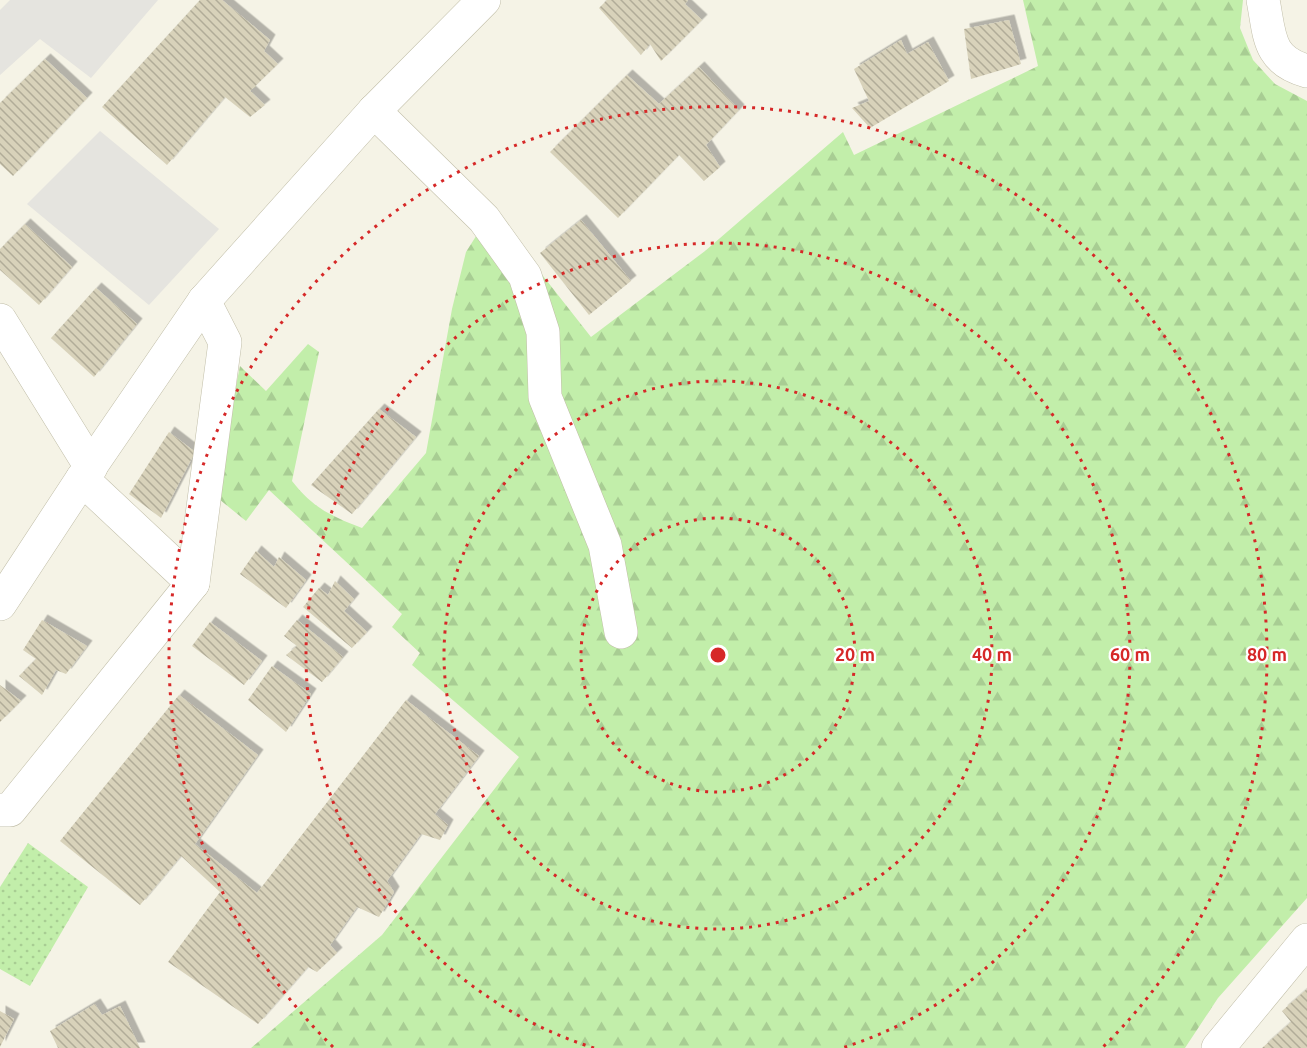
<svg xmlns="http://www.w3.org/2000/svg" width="1307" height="1048" font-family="Ubuntu,sans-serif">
  <defs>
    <pattern id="forest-firs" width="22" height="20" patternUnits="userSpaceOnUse" patternTransform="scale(1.5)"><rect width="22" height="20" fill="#c2eeaa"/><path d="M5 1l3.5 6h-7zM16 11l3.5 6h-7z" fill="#a8cd93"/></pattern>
    <pattern id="park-dots" width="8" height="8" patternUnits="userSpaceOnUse" patternTransform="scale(1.5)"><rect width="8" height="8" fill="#c2eeaa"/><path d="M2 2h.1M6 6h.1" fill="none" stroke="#a8cd93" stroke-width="1.8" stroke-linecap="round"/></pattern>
    <pattern id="building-back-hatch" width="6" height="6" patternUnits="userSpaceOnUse" patternTransform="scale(1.5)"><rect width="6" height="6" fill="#d8d2ba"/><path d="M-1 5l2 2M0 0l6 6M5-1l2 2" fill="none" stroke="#b1ac98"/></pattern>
    <filter id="shadow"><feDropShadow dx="5.5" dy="-5.5" stdDeviation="0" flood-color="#0004"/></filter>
  </defs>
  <rect width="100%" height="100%" fill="#f5f3e6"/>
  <path fill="url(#forest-firs)" d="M1023 0H1243L1240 28 1253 60 1275 84 1307 101V898L1218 998 1185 1048H251L382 935 519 757 412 665 420 653 392 627 402 614 269 490 246 521 214 495 240 366 266 391 308 344 319 352 292 481C313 508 331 516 362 528L426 453 452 309 466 252 492 211 591 337 705 251 843 132 854 155 1038 66Z"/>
  <polygon fill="url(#park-dots)" points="28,843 88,887 30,986 0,969 0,887"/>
  <g fill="#e5e4df">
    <polygon points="10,0 158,0 91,78 40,39 0,75 0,10"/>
    <polygon points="100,131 219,229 149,305 27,204"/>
  </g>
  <g fill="url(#building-back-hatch)" filter="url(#shadow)">
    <polygon points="200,0 222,0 270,40 264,51 278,64 250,91 265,105 250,117 225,97 167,165 102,107"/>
    <polygon points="607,0 688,0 685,4 702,20 661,61 650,44 641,55 599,8"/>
    <polygon points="1009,20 1021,64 971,79 964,29"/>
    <polygon points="901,40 907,54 928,42 949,81 870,128 852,108 869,101 854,69"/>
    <polygon points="45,59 87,98 13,176 0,164 0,103"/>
    <polygon points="699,67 739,110 706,145 720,167 704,181 679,155 618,218 550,152 627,75 659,104"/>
    <polygon points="581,220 631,281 589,315 540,253"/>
    <polygon points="25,224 72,267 39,305 0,270 0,249"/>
    <polygon points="96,288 137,324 94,377 51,338"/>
    <polygon points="379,409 416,437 352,514 311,485"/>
    <polygon points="169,432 195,452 161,518 129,494"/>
    <polygon points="256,551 274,567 279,557 306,580 286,608 240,574"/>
    <polygon points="335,581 354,599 344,611 367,632 352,648 303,607 319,588 328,595"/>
    <polygon points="42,620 87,646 66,674 56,670 42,695 19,676 36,659 23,650"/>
    <polygon points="297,620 343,657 322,682 286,655 297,646 284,636"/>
    <polygon points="210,622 262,661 244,685 192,646"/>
    <polygon points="272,666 311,694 286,732 248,700"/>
    <polygon points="0,685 21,701 0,722"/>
    <polygon points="179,695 258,755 195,844 257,893 406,700 479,756 435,814 448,825 440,840 421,834 387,881 394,892 379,917 357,907 330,945 337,953 317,972 308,967 258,1024 168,962 220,892 181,856 140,905 60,841"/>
    <polygon points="1307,989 1307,1048 1262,1048 1291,1022 1282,1011"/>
    <polygon points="95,1004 102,1015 120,1006 140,1048 58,1048 50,1031"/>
    <polygon points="0,1011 14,1019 0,1047"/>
  </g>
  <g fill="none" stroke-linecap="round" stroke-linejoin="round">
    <defs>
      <g id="minor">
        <path d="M1263 0C1270 35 1267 60 1307 71"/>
        <polyline points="374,111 484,219 525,276 543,332 545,397 605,545 621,632"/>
        <polyline points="0,320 91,467"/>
        <polyline points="82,479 193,583"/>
        <polyline points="0,604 82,479 204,301 374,111 484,0"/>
        <polyline points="0,810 10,810 193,583 225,342 204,301"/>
        <polyline points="1218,1048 1307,940"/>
      </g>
    </defs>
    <use href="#minor" stroke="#c1bea8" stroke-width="34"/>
    <use href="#minor" stroke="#fff" stroke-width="33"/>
  </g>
  <g fill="none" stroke="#d62828" stroke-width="3" stroke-dasharray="3 6">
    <circle cx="718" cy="655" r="137"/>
    <circle cx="718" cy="655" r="274"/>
    <path d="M594 1048A412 412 0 1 1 842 1048"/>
    <path d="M333 1047A549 549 0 1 1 1103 1047"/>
  </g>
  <circle cx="718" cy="655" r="9" fill="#d62828" stroke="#fff" stroke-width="3"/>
  <g font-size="18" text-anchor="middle" font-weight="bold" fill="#d62828" stroke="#fff" stroke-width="4.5" stroke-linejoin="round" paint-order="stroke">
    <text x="855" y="661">20 m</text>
    <text x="992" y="661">40 m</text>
    <text x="1130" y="661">60 m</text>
    <text x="1267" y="661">80 m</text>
  </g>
</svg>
